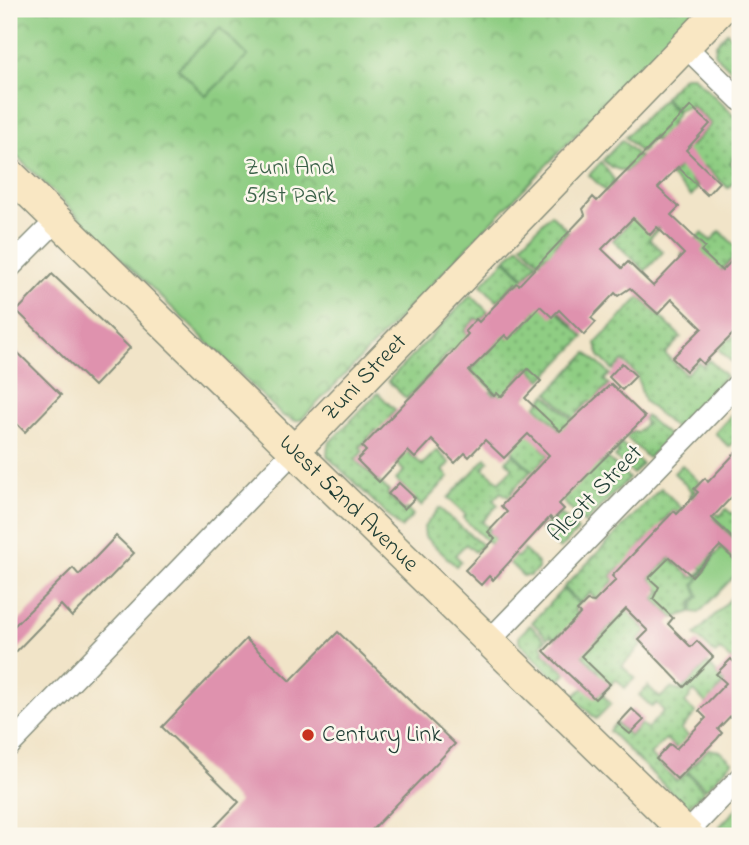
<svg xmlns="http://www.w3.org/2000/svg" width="749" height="845" font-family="'Indie Flower',sans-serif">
  <defs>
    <pattern id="grass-dots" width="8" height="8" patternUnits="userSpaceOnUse" patternTransform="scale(1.75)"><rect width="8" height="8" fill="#8fcd83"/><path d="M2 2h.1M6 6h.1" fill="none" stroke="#74a86c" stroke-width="1.8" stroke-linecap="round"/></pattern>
    <pattern id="park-crowns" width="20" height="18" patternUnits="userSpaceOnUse" patternTransform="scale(1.75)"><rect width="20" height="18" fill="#8fcd83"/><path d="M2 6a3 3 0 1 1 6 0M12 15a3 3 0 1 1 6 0" fill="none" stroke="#74a86c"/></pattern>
  </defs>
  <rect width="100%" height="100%" fill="#fbf7ec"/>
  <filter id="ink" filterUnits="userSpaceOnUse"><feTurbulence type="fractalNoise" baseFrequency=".0143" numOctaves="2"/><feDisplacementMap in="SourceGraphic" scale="14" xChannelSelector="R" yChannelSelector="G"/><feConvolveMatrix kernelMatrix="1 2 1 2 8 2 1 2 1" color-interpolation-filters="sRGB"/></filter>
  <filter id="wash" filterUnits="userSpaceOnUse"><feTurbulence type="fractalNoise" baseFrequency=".00686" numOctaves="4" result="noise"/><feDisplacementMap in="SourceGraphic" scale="28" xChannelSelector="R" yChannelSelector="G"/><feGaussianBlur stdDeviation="1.57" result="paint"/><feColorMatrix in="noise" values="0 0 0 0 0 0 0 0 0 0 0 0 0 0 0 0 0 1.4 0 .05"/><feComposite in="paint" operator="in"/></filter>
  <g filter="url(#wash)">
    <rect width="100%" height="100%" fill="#f1e4c8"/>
    <g fill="url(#grass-dots)" stroke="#57855c" stroke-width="2" fill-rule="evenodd">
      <polygon points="727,32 740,45 736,52 740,61 740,79 715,54 716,44"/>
      <polygon points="684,76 693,76 740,121 740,153 730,163 737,170 740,167 740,175 728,188 705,166 691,180 698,188 691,196 670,176 682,163 658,139 655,141 652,138 641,153 625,137 663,99 677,113 670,126 691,146 711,124 691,105 678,111 664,97"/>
      <polygon points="622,140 640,158 626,172 611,167 603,160"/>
      <polygon points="601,162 615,181 611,185 658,229 649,239 663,252 645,271 613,240 628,224 617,202 589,175"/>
      <polygon points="551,214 568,231 555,245 583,272 552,254 545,255 539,261 522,244"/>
      <polygon points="720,231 740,251 740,257 737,254 719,273 722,289 740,307 740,312 681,255 702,233 711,241"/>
      <polygon points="519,246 537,263 527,275 574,325 506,259"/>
      <path d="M505 260 584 337 542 380 529 367 515 382 527 395 512 406 471 371 480 360 469 349 459 358 451 350 438 364 480 403 492 390 495 393 481 409 426 418 388 381 471 295 488 312 480 321 476 318 464 331 487 354 512 324 519 331 533 317 529 312 539 302 517 281 497 301 481 285ZM430 375 431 376 428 416 408 397Z"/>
      <polygon points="640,297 681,337 665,354 686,374 698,362 703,366 709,360 726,376 676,429 644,401 637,375 623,361 613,370 599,356 596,343"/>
      <polygon points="737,333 740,336 740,362 736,366 713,344 723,334 730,340"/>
      <polygon points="587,353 610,374 604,380 609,384 596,398 630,434 633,431 637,433 646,423 643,419 646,416 669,436 648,458 589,401 578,413 589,423 584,428 548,393"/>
      <polygon points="378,393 395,410 390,416 394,420 381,434 376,430 360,447 363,451 355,460 389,491 387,494 404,511 407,509 413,515 401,528 327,456 328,444"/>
      <polygon points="546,395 583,430 581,445 601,464 607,458 629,478 585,523 502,441 520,422 543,444 541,447 549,455 539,465 566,496 554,435 559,428 536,406"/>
      <polygon points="738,408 740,437 729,447 715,433"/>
      <polygon points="386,431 422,465 437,450 450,463 443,471 449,477 421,506 396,480 404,471 393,460"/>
      <polygon points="621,443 642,464 633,474 615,457 619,453 615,450"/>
      <polygon points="513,454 531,471 511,492 542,527 561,514 578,530 560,549 515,502 501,492 493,500 498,505 482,522 490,529 488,532 513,556 518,557 524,550 538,563 538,569 530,576 523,576 463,518 466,515 448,498 486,458 489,461 483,468 499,482 513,468 506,461"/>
      <polygon points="682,465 700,483 694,489 697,493 695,496 720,516 726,509 732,514 740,506 740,544 690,495 693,492 674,473"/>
      <polygon points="661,488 696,522 680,511 677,513 673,510 663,521 700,538 714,553 694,585 698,596 692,602 691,612 673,618 654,599 661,592 650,578 670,558 693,578 703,570 698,565 646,539 622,571 619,568 611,576 614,580 607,588 647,631 638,640 642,645 622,666 635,678 625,688 616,679 608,688 596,676 599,672 560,634 555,639 551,635 548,638 532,622 563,589 579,604 574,610 578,614 576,617 598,638 615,621 612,614 590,593 580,603 564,587"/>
      <polygon points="439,508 482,545 475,552 466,544 455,555 461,561 456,566 425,537 424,527"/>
      <polygon points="740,589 740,667 720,650 715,654 695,635"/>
      <polygon points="530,625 546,640 541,645 545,649 543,652 566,674 558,682 519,642 519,636"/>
      <polygon points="708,663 724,683 715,694 734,713 738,710 740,717 735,717 714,697 707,704 694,691 685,703 696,713 681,729 704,752 692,764 666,739 650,755 676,781 687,773 704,791 687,808 609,731 616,723 630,736 641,724 647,729 664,711 656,703 652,707 639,695 648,686 660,698 671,688 680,691"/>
      <polygon points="595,678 607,689 602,694 611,704 596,719 573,697"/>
      <polygon points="708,749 720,751 732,762 706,789 687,771"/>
      <polygon points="740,805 740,836 719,836 720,826"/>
    </g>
    <polygon fill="url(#park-crowns)" stroke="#57855c" stroke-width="2" points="9,9 697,9 302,419 296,421 283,416 9,149"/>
    <g fill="#8fcd83" stroke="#57855c" stroke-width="2">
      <polygon points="220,28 248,56 206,96 178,68"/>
      <polygon points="721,547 740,566 740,570 699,613 692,612 694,602 699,596 695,585"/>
    </g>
    <g id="blocks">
      <g fill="#df92ae" fill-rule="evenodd">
        <path d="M691 106 710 124 686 150 719 182 707 195 678 167 658 188 679 207 671 215 705 247 701 251 722 271 740 252V327L703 364 698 359 686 371 672 358 702 328 672 299 658 314 630 288 618 296 615 293 591 318 596 322 584 335 559 310 552 317 540 306 509 339 505 335 469 371 494 396 497 393 501 397 528 369 541 381 525 398 560 431 611 384 645 417 559 504 564 509 553 520 550 517 493 580 489 576 481 585 465 570 495 539 488 532 507 512 501 506 549 455 528 434 504 458 485 440 469 457 465 453 455 463 432 440 415 458 408 451 379 482 357 460 366 451 362 447 441 365 468 334 465 331 476 319 479 322 516 283 519 285 585 215 583 209 593 197 597 201 599 199ZM633 218 650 235 657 227 684 254 653 286 628 262 622 268 602 249Z"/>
        <polygon points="52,274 130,348 94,386 17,311"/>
        <polygon points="9,344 61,395 25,432 9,416"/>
        <polygon points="622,363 636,376 622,390 609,377"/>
        <polygon points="740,448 740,488 712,518 740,546 740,565 720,546 692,576 670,557 649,578 659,587 653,599 673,618 668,624 691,647 697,641 713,657 684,687 639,640 648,631 626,609 581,656 610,684 595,699 544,651 577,617 580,614 577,611 587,601 594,602 616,580 612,576 674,511 677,514 698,492 694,489 705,478 708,482"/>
        <polygon points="399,483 415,498 404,509 388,494"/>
        <polygon points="116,536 134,553 72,617 61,605 9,659 9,631 73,568 79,575"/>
        <polygon points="338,632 455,744 366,836 206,836 239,802 162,727 246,639 290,681"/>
        <polygon points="731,659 740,668 740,706 718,729 722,733 717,739 677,779 656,759 670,744 676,749 706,718 699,711 726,683 716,674"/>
        <polygon points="632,709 644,720 630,734 618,724"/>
      </g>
    </g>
  </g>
  <g filter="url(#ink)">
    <use href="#blocks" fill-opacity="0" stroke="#88907e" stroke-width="2"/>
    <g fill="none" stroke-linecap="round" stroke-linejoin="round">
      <defs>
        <g id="street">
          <polyline points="685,46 740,100"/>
          <polyline points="9,268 57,220"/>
          <polyline points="489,641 740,382"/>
          <polyline points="9,746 294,451"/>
          <polyline points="686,834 740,778"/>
        </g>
        <g id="secondary">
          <path id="s1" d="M9 173 689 836"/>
          <path id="s2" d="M294 451 721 9"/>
        </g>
      </defs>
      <use href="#street" stroke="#88907e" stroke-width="24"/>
      <use href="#secondary" stroke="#88907e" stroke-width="33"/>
      <use href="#street" stroke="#fff" stroke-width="21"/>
      <use href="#secondary" stroke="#f9e7c3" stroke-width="30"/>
    </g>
  </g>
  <circle fill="#c8321e" stroke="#fbf7ec" stroke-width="2.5" cx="308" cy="735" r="7"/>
  <g text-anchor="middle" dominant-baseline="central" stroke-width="5" stroke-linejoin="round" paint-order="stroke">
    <g font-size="24" fill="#3b6148" stroke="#fbf7ec">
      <text x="290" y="168">Zuni And<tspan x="290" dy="28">51st Park</tspan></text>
    </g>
    <g font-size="24" fill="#1f3d34" stroke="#fbf7ec">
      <text stroke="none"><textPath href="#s2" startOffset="102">Zuni Street</textPath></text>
      <text transform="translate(596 494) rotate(-46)">Alcott Street</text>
      <text stroke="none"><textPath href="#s1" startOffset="474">West 52nd Avenue</textPath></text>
    </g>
    <g font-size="24" fill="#1f3d34" stroke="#fbf7ec" text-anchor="start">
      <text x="322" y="735">Century Link</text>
    </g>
  </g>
  <rect width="749" height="845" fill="none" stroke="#fbf7ec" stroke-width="35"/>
</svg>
